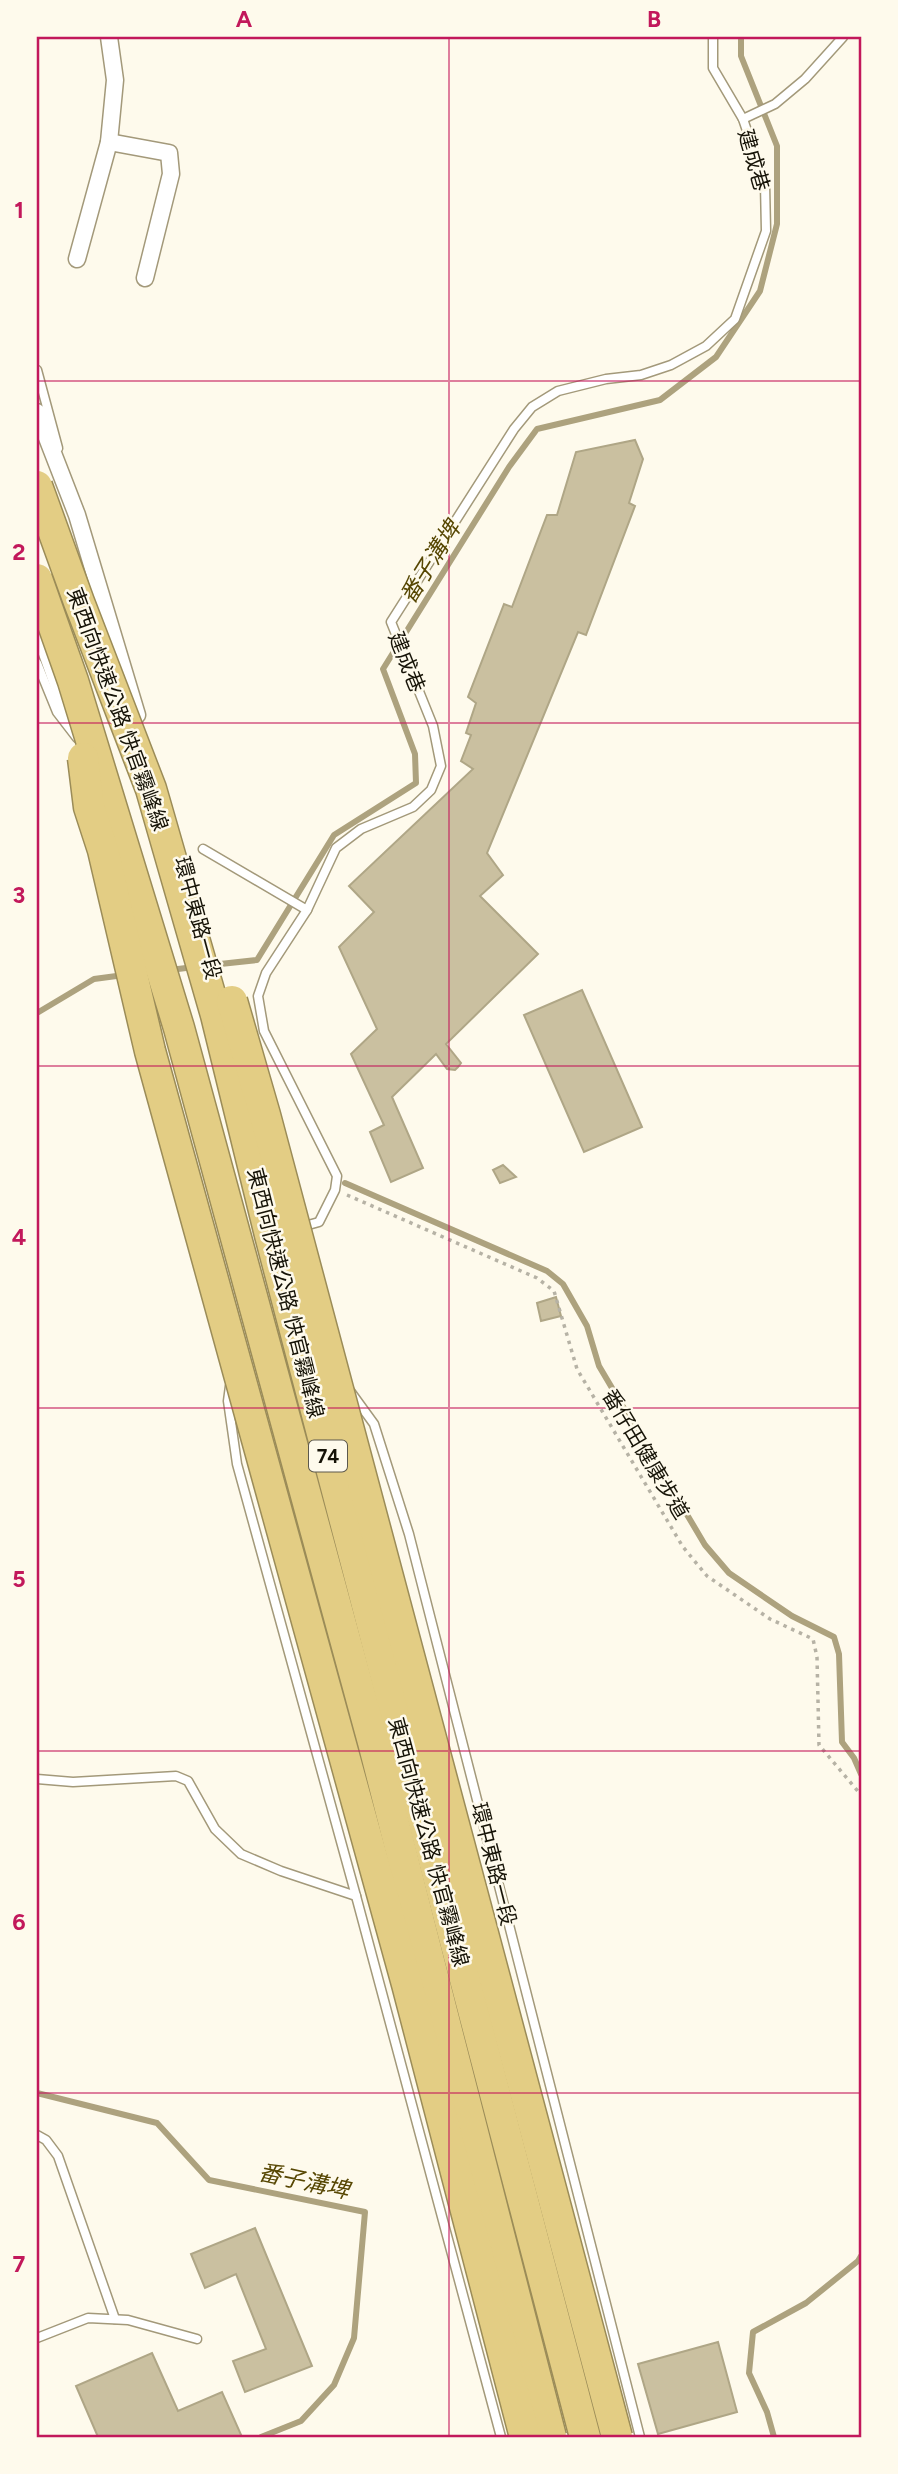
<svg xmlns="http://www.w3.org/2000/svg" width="898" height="2474" font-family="Figtree,'Noto Sans TC',sans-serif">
  <rect width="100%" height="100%" fill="#fefaec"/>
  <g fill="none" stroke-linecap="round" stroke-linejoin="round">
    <g stroke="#ada27e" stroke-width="6">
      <polyline points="211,965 257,960 334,835 416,783 415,754 383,669 509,467 537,429 660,400 716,357 760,291 777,224 777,146 741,56 741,37"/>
      <polyline points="170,970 194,967"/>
      <polyline points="37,1013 94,979 124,975"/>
      <polyline points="345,1183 547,1271 563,1284 587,1326 599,1366 705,1545 729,1573 792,1616 834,1637 839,1654 842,1742 854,1758 861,1774"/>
      <polyline points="37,2093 157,2123 209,2180 365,2212 354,2338 334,2385 301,2421 261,2437"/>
      <polyline points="774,2437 767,2412 749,2373 753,2332 806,2303 858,2261 861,2256"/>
    </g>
  </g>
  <g fill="#cac0a0" stroke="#afa686" stroke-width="2">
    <polygon points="635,440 643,459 629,503 635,506 586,635 578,632 487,853 503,875 480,896 538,954 446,1044 461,1063 458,1067 455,1070 447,1069 436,1054 392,1097 423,1168 391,1182 370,1132 384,1125 351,1054 377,1029 339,947 374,912 349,886 473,769 461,761 471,735 466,733 476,703 468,697 504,604 512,607 547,515 557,515 576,452"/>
    <polygon points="582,990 642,1127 584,1152 524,1015"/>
    <polygon points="503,1165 516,1177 500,1183 493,1170"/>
    <polygon points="556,1297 561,1316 541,1321 537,1303"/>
    <polygon points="255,2228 312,2366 245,2392 233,2361 266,2349 236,2274 205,2288 191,2254"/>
    <polygon points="718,2342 737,2412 658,2434 638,2364"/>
    <polygon points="152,2353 178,2411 222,2392 242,2437 98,2437 76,2386"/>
  </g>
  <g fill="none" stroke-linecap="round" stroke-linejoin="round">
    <defs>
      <g id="lane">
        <polyline points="743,119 775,104 805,79 843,37"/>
        <polyline points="37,370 58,448"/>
        <polyline points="37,663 57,712 77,738"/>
        <polyline points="203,849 307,910"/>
        <polyline points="301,1227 319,1222 335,1190 337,1176 264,1031 258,996 266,973 307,910 336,848 361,829 413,807 431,790 441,766 433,726 391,622 514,429 532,407 558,391 606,379 641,375 671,365 706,346 735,319 766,231 765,184 743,119 713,68 713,37"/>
        <polyline points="230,1386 228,1401 237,1464 356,1896 501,2437"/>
        <polyline points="350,1391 374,1424 409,1534 640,2437"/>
        <polyline points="37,1779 73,1782 176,1776 188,1781 215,1829 241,1854 281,1871 356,1896"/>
        <polyline points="37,2135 46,2140 58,2156 115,2319"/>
        <polyline points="37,2338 88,2318 128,2320 197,2339"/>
      </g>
      <g id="street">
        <polyline points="109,142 169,153 171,174 145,278"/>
        <polyline points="77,259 109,142 115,80 109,37"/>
        <polyline points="37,412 77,515 137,715"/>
        <polyline points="37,625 69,715"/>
      </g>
    </defs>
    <use href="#lane" stroke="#a3997a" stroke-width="11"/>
    <use href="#street" stroke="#a3997a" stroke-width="19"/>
    <polyline stroke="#b6b2a5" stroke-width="3.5" stroke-dasharray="3.5 5" stroke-linecap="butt" points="347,1195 537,1278 554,1291 577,1369 683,1547 707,1576 770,1619 813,1639 817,1657 819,1745 861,1795"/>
    <use href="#lane" stroke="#fff" stroke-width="8"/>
    <use href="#street" stroke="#fff" stroke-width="16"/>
    <defs>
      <g id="highway-bridge">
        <polyline points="37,486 79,602 151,789 216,1015 270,1235 585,2437"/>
        <polyline points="37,579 73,681 179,1028 373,1742 551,2437"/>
        <polyline points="83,758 89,807 103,850 150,1051 407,1984 525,2437"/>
        <polyline points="232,1001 265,1115 617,2437"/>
      </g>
    </defs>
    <use href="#highway-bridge" stroke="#9b8c58" stroke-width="33" stroke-linecap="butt"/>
    <use href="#highway-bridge" stroke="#e3cd84" stroke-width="30"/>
  </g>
  <path fill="none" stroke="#c2185b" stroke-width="2" stroke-opacity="0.55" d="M449 37V2437M37 381H861M37 723H861M37 1066H861M37 1408H861M37 1751H861M37 2093H861"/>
  <g text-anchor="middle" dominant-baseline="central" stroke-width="5" stroke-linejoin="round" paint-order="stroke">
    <rect fill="#fefaec" stroke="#5c584c" stroke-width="2" x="309" y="1440.5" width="38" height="31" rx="5"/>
    <g font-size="19" font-weight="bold" fill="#161307">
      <text x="328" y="1456">74</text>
    </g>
    <g font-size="21" fill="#161307" stroke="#fefaec">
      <text transform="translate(754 160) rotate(74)">建成巷</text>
      <text transform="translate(407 662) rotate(68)">建成巷</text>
      <text transform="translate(118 709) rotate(70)">東西向快速公路 快官霧峰線</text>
      <text transform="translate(198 918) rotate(75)">環中東路一段</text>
      <text transform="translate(286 1293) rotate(76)">東西向快速公路 快官霧峰線</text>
      <text transform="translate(646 1454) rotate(59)">番仔田健康步道</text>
      <text transform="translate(429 1842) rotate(75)">東西向快速公路 快官霧峰線</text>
      <text transform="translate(494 1864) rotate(76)">環中東路一段</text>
    </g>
    <g font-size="23" font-style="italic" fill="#574703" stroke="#fefaec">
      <text transform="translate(430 562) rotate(-58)">番子溝埤</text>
      <text transform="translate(304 2181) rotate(12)">番子溝埤</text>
    </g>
  </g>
  <rect width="898" height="2474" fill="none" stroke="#fefaec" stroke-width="77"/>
  <rect x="38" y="38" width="822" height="2398" fill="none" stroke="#c2185b" stroke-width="2.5"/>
  <g font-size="23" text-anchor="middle" font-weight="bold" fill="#c2185b">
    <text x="244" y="27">A</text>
    <text x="654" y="27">B</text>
    <text x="19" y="218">1</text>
    <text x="19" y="560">2</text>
    <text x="19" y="903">3</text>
    <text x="19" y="1245">4</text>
    <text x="19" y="1587">5</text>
    <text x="19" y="1930">6</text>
    <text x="19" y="2272">7</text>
  </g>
</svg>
